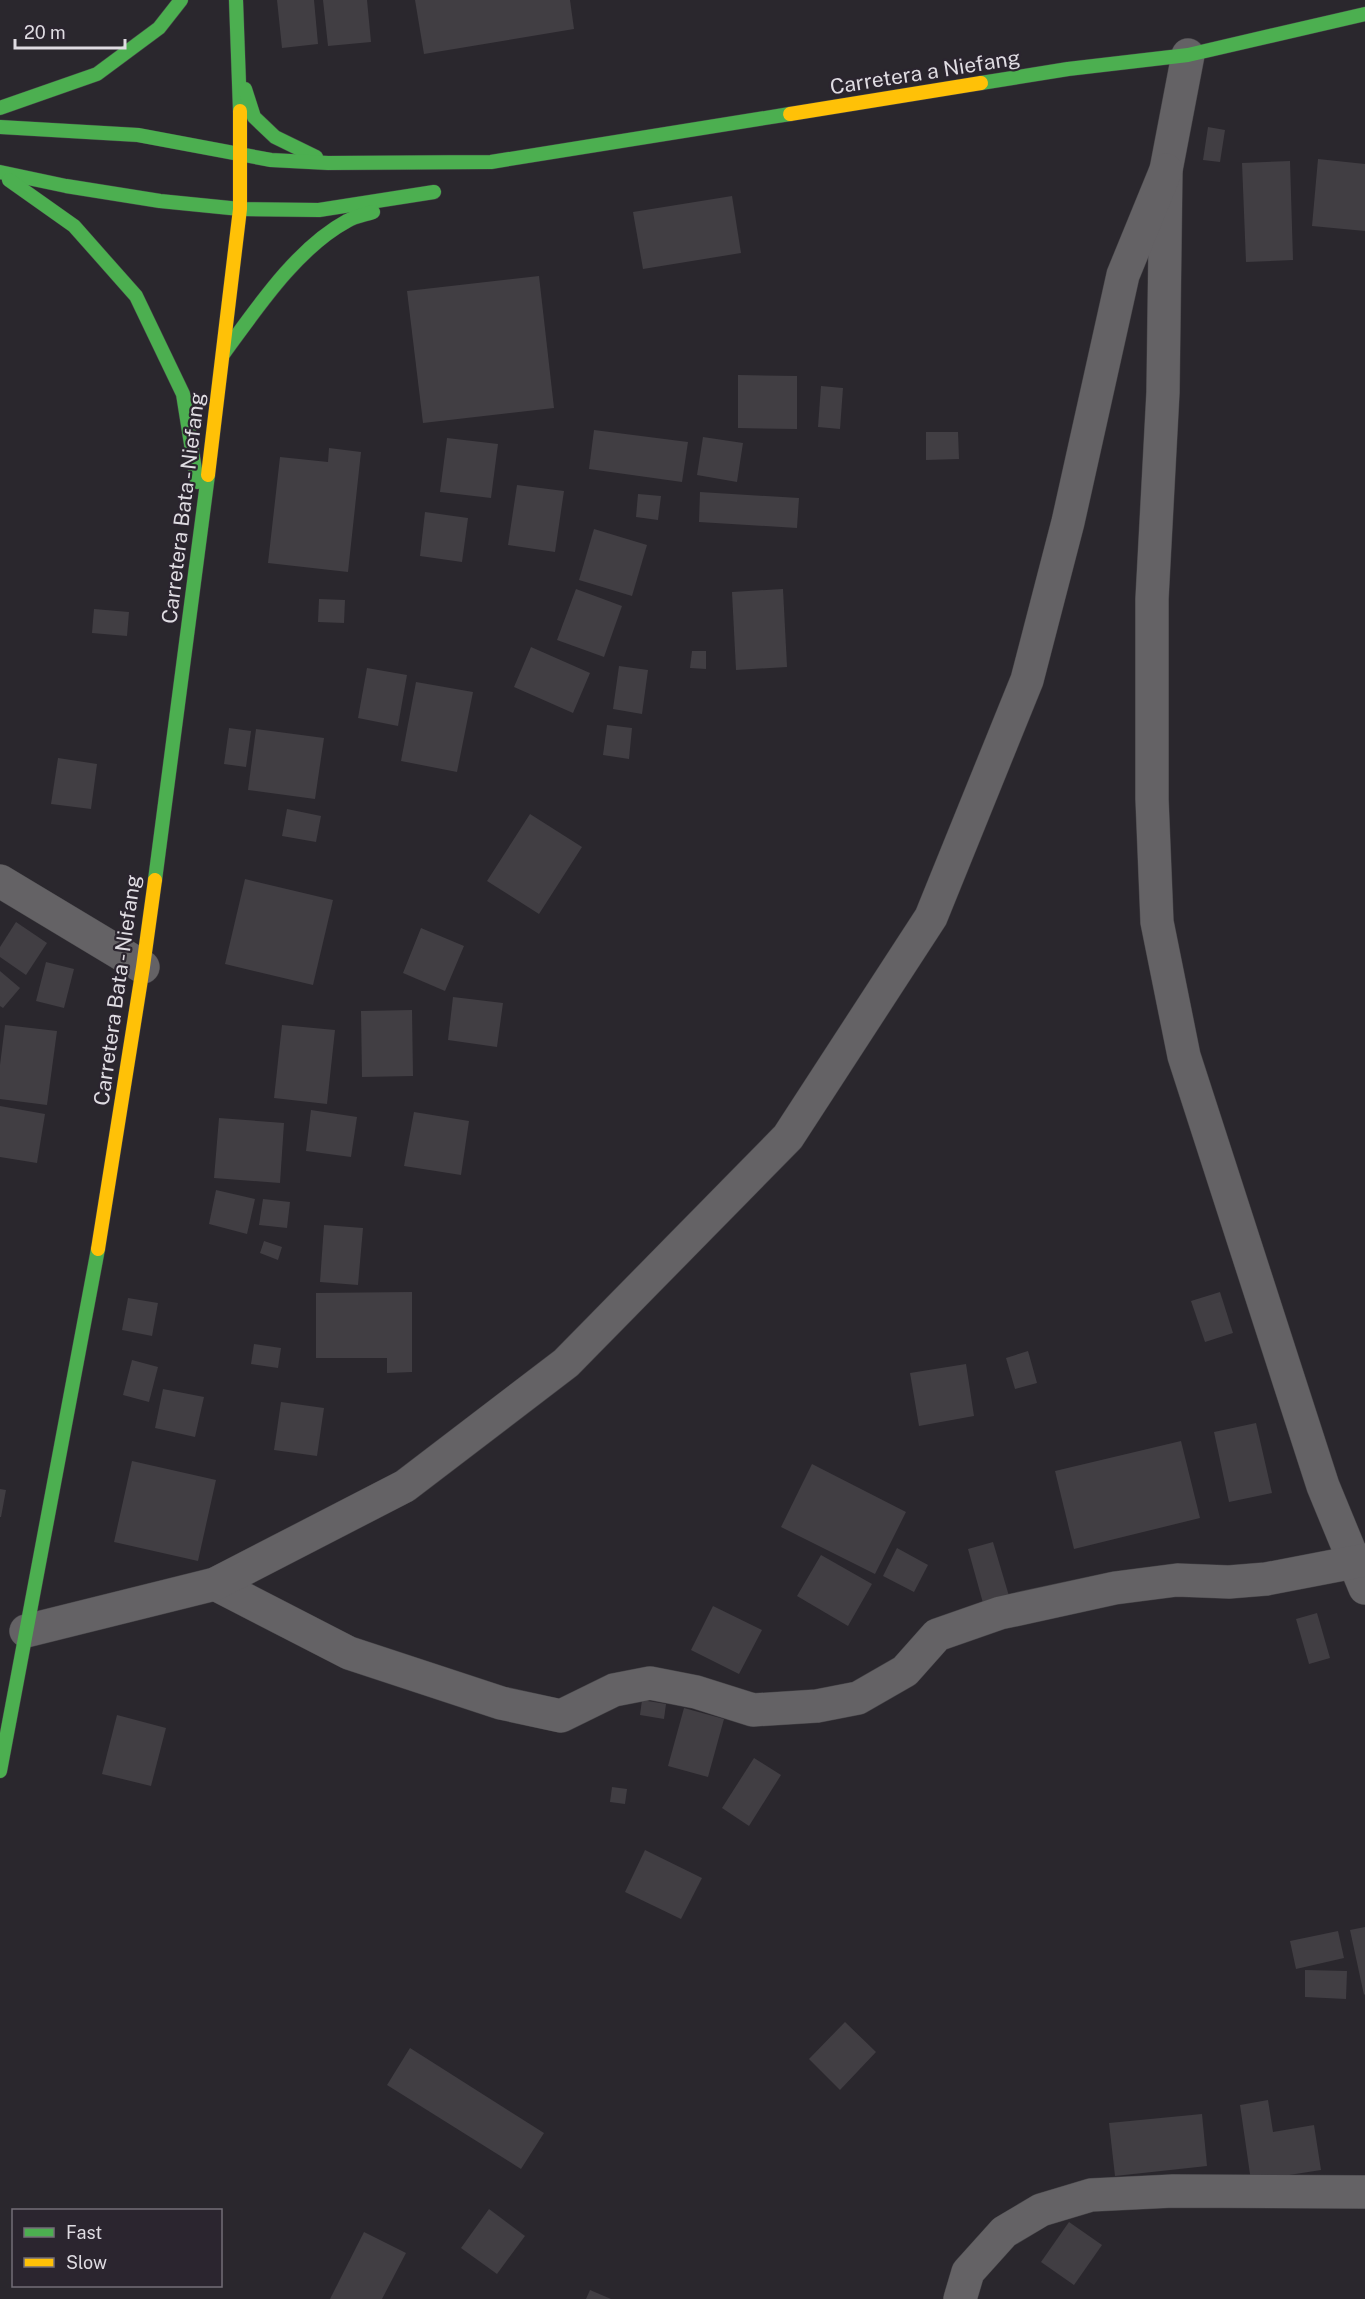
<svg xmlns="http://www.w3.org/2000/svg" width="1365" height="2299" font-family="'Public Sans',sans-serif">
  <rect width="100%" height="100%" fill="#2a272d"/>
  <g fill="#413e43">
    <polygon points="277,0 314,0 318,44 282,48"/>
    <polygon points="323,0 367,0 371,42 328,46"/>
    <polygon points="415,0 570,0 574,29 424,54"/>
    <polygon points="1208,127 1225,130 1220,162 1203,160"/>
    <polygon points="1318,159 1365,164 1365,231 1312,226"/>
    <polygon points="1290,161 1293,260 1246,262 1242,163"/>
    <polygon points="732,196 741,253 643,269 633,212"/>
    <polygon points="539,276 554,408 423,423 407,291"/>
    <polygon points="738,375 797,376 797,429 738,428"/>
    <polygon points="821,386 843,388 840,429 818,427"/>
    <polygon points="594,430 688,442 682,482 589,469"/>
    <polygon points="926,432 958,432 959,459 926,460"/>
    <polygon points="703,437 743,443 737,482 697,475"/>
    <polygon points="447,438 498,444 491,498 440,492"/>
    <polygon points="329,448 361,452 348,572 268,563 280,457 328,462"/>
    <polygon points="517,485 564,491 555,552 508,545"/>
    <polygon points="700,492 799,498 797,528 699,522"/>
    <polygon points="638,494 661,496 658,520 636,517"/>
    <polygon points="425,512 468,518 462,562 420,556"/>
    <polygon points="594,529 647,545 632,596 579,580"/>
    <polygon points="576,589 622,606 604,657 557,640"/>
    <polygon points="783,589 787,667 736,670 732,592"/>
    <polygon points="319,599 345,600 344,623 318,622"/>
    <polygon points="94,609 129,612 127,636 92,633"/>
    <polygon points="531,647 590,673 573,713 514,687"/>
    <polygon points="692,651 706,651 706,669 690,668"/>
    <polygon points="619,666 648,670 642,714 613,709"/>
    <polygon points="367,668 407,675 398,726 358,718"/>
    <polygon points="416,682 473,692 457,772 401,761"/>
    <polygon points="607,725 632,728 629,759 603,755"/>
    <polygon points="229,728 251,731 246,767 224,764"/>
    <polygon points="256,729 324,738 315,799 248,790"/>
    <polygon points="58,758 97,764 91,809 51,804"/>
    <polygon points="287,809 321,816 316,842 282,836"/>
    <polygon points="530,814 582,847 539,914 487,881"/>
    <polygon points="245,879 333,900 313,985 225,964"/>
    <polygon points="16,922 47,943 26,975 0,957 0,947"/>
    <polygon points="421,928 464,946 445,991 403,973"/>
    <polygon points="46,962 74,969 64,1008 36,1001"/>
    <polygon points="0,971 20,988 3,1008 0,1006"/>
    <polygon points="453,997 503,1003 497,1047 448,1040"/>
    <polygon points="412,1010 413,1076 362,1077 361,1011"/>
    <polygon points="5,1025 57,1031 47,1105 0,1099 0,1065"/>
    <polygon points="282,1025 335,1030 327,1104 274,1098"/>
    <polygon points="0,1106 45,1114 37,1163 0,1157"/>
    <polygon points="311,1110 357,1117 351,1157 306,1151"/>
    <polygon points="414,1112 469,1121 461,1175 404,1166"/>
    <polygon points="219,1118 284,1123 280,1183 214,1178"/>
    <polygon points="216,1190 255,1199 247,1234 209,1224"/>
    <polygon points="263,1199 290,1202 287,1228 259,1225"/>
    <polygon points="324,1225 363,1228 358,1285 320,1282"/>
    <polygon points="264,1241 282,1247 278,1260 260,1253"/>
    <polygon points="412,1292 412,1372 387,1373 387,1358 316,1358 316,1293"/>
    <polygon points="1220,1292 1233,1333 1205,1342 1191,1301"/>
    <polygon points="128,1298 158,1303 152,1336 122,1330"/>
    <polygon points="254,1344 281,1348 278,1368 251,1364"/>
    <polygon points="1028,1351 1037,1383 1015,1389 1006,1358"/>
    <polygon points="132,1360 158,1367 149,1402 123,1395"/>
    <polygon points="966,1364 974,1416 919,1426 910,1373"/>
    <polygon points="163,1389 204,1397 195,1437 155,1428"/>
    <polygon points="281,1402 324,1408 317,1456 274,1450"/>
    <polygon points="1256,1423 1272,1493 1229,1502 1214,1432"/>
    <polygon points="1181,1441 1200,1518 1074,1549 1055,1471"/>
    <polygon points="132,1461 216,1480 198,1561 114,1542"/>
    <polygon points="812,1464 906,1512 875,1574 781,1527"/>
    <polygon points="0,1489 6,1490 1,1517 0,1517"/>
    <polygon points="993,1542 1009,1596 983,1603 968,1549"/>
    <polygon points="897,1548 928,1565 914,1592 883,1576"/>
    <polygon points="821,1555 872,1584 848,1626 797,1596"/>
    <polygon points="713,1606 762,1630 739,1674 691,1650"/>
    <polygon points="1317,1613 1330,1658 1309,1664 1296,1619"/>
    <polygon points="642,1700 666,1704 664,1719 640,1715"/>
    <polygon points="684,1708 724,1719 708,1777 668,1766"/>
    <polygon points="117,1715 166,1728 151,1786 102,1774"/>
    <polygon points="754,1758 781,1775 749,1826 722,1808"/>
    <polygon points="612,1787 627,1789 625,1804 610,1802"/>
    <polygon points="645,1850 702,1878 681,1919 625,1892"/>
    <polygon points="1365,1927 1365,1994 1364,1995 1350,1930"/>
    <polygon points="1338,1931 1344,1958 1296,1969 1290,1941"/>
    <polygon points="1305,1970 1347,1971 1346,1999 1305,1997"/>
    <polygon points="845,2022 876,2052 840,2090 809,2059"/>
    <polygon points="410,2048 544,2133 521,2169 387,2085"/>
    <polygon points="1268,2100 1273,2132 1314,2125 1321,2170 1251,2181 1240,2105"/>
    <polygon points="1202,2114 1207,2166 1115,2176 1109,2123"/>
    <polygon points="489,2209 525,2236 497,2274 461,2248"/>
    <polygon points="1069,2222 1102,2245 1074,2285 1041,2262"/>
    <polygon points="364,2232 406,2253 382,2299 330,2299"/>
    <polygon points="590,2290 611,2299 586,2299"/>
  </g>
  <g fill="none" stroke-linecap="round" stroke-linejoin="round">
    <defs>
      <g id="street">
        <polyline points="1188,55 1166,170 1163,392 1152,599 1152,799 1157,922 1184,1056 1323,1486 1365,1588"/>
        <polyline points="0,881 143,967"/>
        <polyline points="215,1584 349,1653 501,1703 561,1716 614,1690 650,1683 696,1692 753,1710 817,1706 858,1698 905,1671 937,1635 1000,1613 1115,1588 1177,1580 1229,1582 1266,1579 1365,1560"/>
        <polyline points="26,1631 215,1584 405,1486 566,1363 788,1137 931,917 1027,680 1068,522 1123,275 1166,170"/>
        <polyline points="960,2299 968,2272 1004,2232 1041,2210 1091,2195 1173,2191 1365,2192"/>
      </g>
      <g id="fast">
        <polyline points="236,0 240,111"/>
        <polyline points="981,83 1068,69 1188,55 1365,14"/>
        <polyline points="245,89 254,117 275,137 316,157"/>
        <polyline points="0,108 97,74 159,28 181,0"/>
        <polyline points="0,127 138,135 271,160 328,163 491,162 790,114"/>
        <polyline points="0,172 66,186 160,201 240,209 319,210 434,192"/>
        <polyline points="9,180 74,226 136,296 183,394 197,482"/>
        <path d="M224 353C257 308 297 248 347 221 355 216 364 215 373 212"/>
        <polyline points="155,880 208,475"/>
        <polyline points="0,1771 98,1249"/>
      </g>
      <g id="slow">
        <polyline points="790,114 981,83"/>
        <polyline points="208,475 240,209 240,111"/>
        <polyline points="98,1249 143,967 155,880"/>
      </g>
    </defs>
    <use href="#street" stroke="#444246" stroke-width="34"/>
    <use href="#fast" stroke="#444246" stroke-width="15"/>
    <use href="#slow" stroke="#444246" stroke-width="15"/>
    <use href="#street" stroke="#646265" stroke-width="33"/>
    <use href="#fast" stroke="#4caf50" stroke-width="14"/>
    <use href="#slow" stroke="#ffc107" stroke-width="14"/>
  </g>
  <g text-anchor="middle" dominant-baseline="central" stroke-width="4.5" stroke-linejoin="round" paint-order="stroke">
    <g font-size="21" fill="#dfdce2" stroke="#2b252f">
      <text transform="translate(925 72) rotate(-9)">Carretera a Niefang</text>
      <text transform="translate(183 508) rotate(-83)">Carretera Bata - Niefang</text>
      <text transform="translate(117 990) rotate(-82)">Carretera Bata - Niefang</text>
    </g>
  </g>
  <rect x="12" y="2209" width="210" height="78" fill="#2b252f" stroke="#736e77" stroke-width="1.5"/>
  <rect x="24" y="2228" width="30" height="9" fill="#4caf50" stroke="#736e77" stroke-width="1.5"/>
  <text x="66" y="2239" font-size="18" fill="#dfdce2">Fast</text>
  <rect x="24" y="2258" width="30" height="9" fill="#ffc107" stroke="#736e77" stroke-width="1.5"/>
  <text x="66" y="2269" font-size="18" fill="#dfdce2">Slow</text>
  <path d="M15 39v9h110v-9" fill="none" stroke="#dfdce2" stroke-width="3"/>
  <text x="24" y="39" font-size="18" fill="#dfdce2" stroke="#2b252f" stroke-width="4.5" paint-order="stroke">20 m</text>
</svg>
